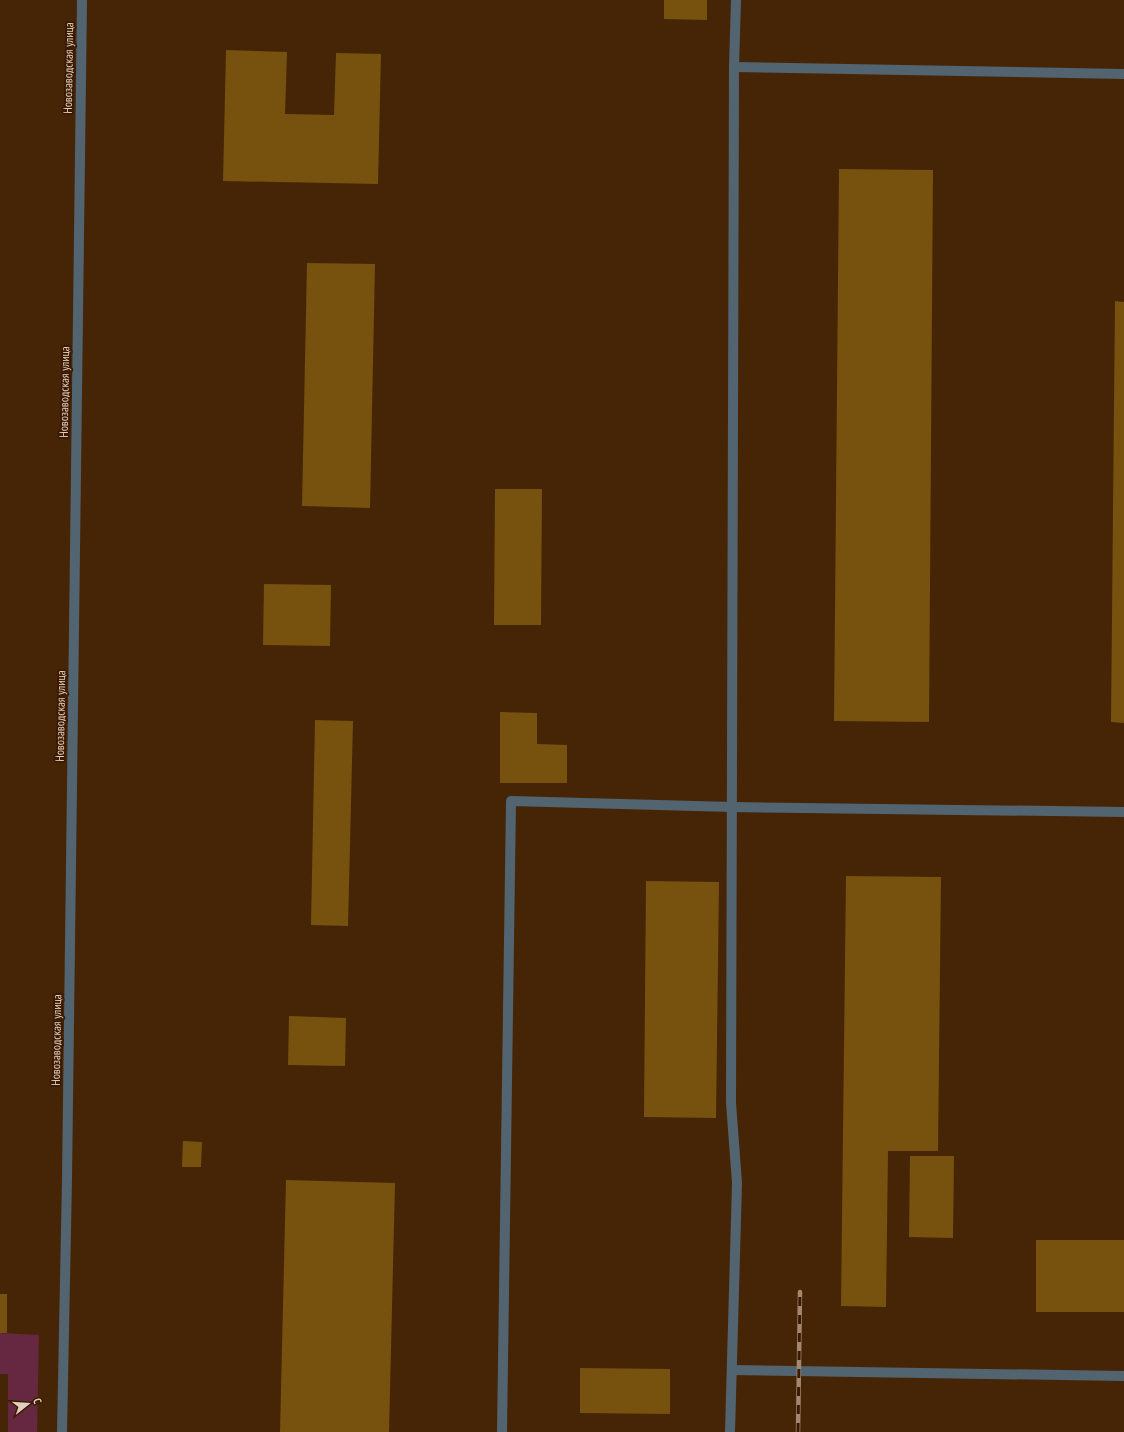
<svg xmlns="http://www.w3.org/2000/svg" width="1124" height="1432" font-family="'PT Sans Narrow',sans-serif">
  <rect width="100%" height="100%" fill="#462507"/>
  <polygon fill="#652840" points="0,1333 39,1335 37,1432 8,1432 8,1374 0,1374"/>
  <g fill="#76520e">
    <polygon points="664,0 707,0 707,20 664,19"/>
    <polygon points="226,50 287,52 285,114 334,115 336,53 381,54 378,184 223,181"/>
    <polygon points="839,169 933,170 929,722 834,721"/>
    <polygon points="307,263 375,264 370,508 302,506"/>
    <polygon points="1115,301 1124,302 1124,723 1111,722"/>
    <polygon points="495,489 542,489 541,625 494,625"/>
    <polygon points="264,584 331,585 330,646 263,645"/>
    <polygon points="500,712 537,713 537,744 567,745 567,783 500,783"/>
    <polygon points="315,720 353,721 348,926 311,925"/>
    <polygon points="846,876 941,877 938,1151 888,1151 886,1307 841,1306"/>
    <polygon points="646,881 719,882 716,1118 644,1117"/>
    <polygon points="289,1016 346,1018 345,1066 288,1065"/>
    <polygon points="183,1141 202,1142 201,1167 182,1167"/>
    <polygon points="910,1156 954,1156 953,1238 909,1237"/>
    <polygon points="286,1180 395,1183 389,1432 280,1432"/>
    <rect x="1036" y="1240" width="88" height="72"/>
    <rect x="0" y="1294" width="7" height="39"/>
    <polygon points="580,1368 670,1369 670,1414 580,1413"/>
  </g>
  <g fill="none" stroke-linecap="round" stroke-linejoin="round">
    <g stroke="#526470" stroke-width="10">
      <polyline points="734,67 1124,74"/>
      <polyline points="732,1370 1124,1376"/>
      <polyline points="62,1432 67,1179 82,0"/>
      <polyline points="502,1432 511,801 732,807 1124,812"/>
      <polyline points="730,1432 737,1183 731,1103 734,67 736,0"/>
    </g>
    <defs>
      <polyline id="rail" points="798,1432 800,1292"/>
    </defs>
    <use href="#rail" stroke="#a28872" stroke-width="4.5"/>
    <use href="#rail" stroke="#3b1b00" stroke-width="3" stroke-dasharray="9" stroke-linecap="butt"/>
  </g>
  <g text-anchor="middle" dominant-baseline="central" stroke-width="4" stroke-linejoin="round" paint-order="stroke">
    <g font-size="12" fill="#e3cebe" stroke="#3b1b00">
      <text transform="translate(68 68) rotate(-89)">Новозаводская улица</text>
      <text transform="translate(64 392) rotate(-89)">Новозаводская улица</text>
      <text transform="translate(60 716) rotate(-89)">Новозаводская улица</text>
      <text transform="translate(56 1040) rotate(-89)">Новозаводская улица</text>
    </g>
  </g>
  <g transform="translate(28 1404) rotate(73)" stroke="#3b1b00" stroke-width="3" paint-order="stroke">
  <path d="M0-3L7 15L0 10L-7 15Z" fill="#e3cebe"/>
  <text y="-6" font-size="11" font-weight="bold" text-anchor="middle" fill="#e3cebe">С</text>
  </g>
</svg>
